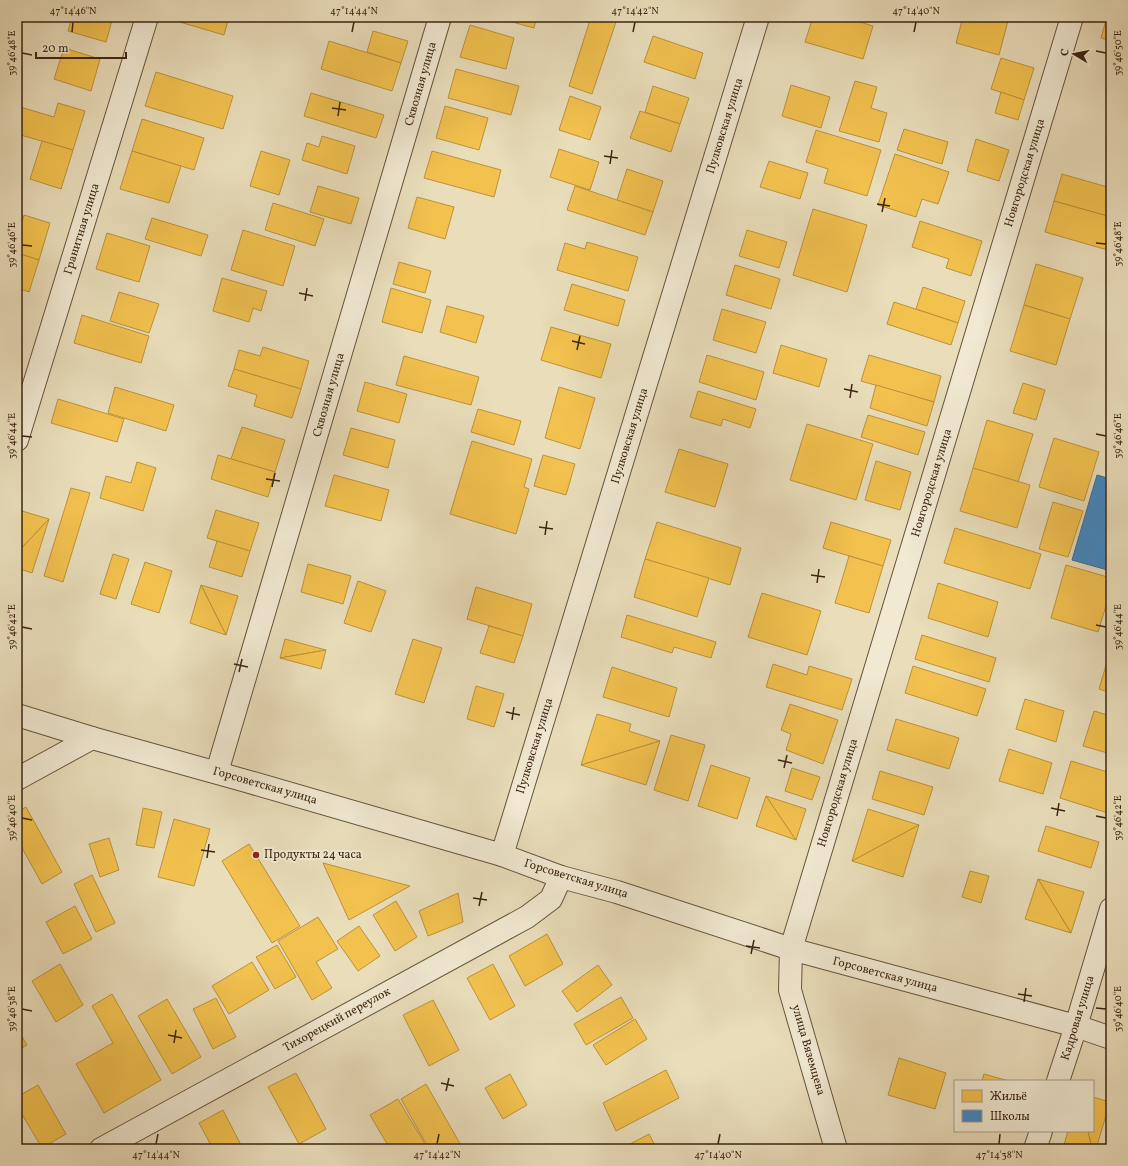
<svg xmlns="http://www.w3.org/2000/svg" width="1128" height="1166" font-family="Vollkorn,serif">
  <rect width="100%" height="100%" fill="#e9ddba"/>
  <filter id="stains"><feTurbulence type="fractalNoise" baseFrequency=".005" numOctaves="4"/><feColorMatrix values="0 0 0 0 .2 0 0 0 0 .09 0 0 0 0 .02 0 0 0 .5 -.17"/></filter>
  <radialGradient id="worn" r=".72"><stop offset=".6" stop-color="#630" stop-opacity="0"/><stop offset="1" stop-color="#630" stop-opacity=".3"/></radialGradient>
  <g fill="#f2c14e" stroke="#bc923c">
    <polygon points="17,17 26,17 24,22 17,19"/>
    <polygon points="72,17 113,17 106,42 68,31"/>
    <polygon points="174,17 229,17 224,35 173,20"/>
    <polygon points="494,17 537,17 534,28"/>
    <polygon points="591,17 610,17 617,19 592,94 569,86"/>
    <polygon points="639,17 654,17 652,21"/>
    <polygon points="813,17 844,17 873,26 863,59 805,42"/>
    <polygon points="963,17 1009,17 999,55 956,43"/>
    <polygon points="1107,17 1111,17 1111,41 1101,38"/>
    <polygon points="470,25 514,38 506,69 460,57"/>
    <polygon points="373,31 408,41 401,63 367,52"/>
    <polygon points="653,36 703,53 695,79 644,62"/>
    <polygon points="329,41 401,63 392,91 321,69"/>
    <polygon points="64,48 100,59 91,91 54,79"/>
    <polygon points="1001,58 1034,68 1024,100 991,89"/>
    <polygon points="456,69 519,86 511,115 448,98"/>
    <polygon points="156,72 233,96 223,129 145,106"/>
    <polygon points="855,81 877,87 871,108 887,113 879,142 839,131"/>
    <polygon points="791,85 830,97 821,128 782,116"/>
    <polygon points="653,86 689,98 680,124 645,112"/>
    <polygon points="1001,92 1024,100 1018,120 995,113"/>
    <polygon points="311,93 384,115 376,138 304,116"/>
    <polygon points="570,96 601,107 590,140 559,130"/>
    <polygon points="58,103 85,111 73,150 17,134 17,106 54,117"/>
    <polygon points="445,106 488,118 479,150 436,138"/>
    <polygon points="640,111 680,124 671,152 630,138"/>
    <polygon points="142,119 204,138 194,170 132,151"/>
    <polygon points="904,129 948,142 942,164 897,150"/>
    <polygon points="816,130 881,150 867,196 824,183 828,169 806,162"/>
    <polygon points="322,136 355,146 347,174 302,160 307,143 319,147"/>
    <polygon points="976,139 1009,150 999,181 967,171"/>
    <polygon points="42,141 73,150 61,189 30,179"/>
    <polygon points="559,149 599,162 590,190 550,177"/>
    <polygon points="132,151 181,166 169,203 120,189"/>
    <polygon points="261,151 290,160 279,195 250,186"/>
    <polygon points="432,151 501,170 494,197 424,178"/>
    <polygon points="895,154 949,172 938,204 922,199 916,217 878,205"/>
    <polygon points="769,161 808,173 800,199 760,187"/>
    <polygon points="627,169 663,181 653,212 617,200"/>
    <polygon points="1062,174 1111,188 1111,217 1054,201"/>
    <polygon points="318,186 359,198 351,224 310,212"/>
    <polygon points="575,186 653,212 645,235 567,210"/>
    <polygon points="417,197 454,207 445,239 408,228"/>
    <polygon points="1054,201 1111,217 1111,251 1045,232"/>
    <polygon points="273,203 324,219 315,246 265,230"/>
    <polygon points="813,209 867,225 847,292 793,275"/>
    <polygon points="24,215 50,223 39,260 17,253 17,224 21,225"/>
    <polygon points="152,218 208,235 201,256 145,239"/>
    <polygon points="920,221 982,241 971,276 946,268 949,259 912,247"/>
    <polygon points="243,230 295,246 283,286 231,270"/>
    <polygon points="747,230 787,242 779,268 739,256"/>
    <polygon points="107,233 150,246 139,282 96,269"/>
    <polygon points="587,242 638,257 628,291 557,270 565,243 585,249"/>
    <polygon points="17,253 39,260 29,292 17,288"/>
    <polygon points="399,262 431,271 425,293 393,284"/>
    <polygon points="1036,264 1083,278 1070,319 1024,305"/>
    <polygon points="735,265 780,279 771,309 726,295"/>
    <polygon points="222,278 267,291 261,311 253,308 249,322 213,311"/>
    <polygon points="572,284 625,300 618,326 564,310"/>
    <polygon points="923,287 965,301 958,323 916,309"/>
    <polygon points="391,288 431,300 422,333 382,322"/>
    <polygon points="119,292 159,304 149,333 110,321"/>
    <polygon points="894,302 958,323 951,345 887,324"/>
    <polygon points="1024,305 1070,319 1056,365 1010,351"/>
    <polygon points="447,306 484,316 476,343 440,332"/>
    <polygon points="722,309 766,322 756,353 713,340"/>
    <polygon points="82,315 149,336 141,363 74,343"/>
    <polygon points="17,316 22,318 17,334"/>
    <polygon points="551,327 611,344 601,378 541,360"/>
    <polygon points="781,345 827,359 819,387 773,373"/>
    <polygon points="263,347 309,361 301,389 234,369 239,350 260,356"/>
    <polygon points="707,355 764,372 756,400 699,382"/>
    <polygon points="869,355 941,376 934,402 861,381"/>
    <polygon points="404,356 479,377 471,405 396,385"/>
    <polygon points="234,369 301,389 292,418 254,406 257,395 228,386"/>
    <polygon points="365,382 407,394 399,423 357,411"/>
    <polygon points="1023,383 1045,390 1036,420 1013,413"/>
    <polygon points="876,385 934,402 927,426 870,408"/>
    <polygon points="115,387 174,405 166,431 108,413"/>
    <polygon points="559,387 595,398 580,449 545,438"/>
    <polygon points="698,391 756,409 750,428 723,419 721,426 690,417"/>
    <polygon points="58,399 124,419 117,442 51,423"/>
    <polygon points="478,409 521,421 514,445 471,432"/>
    <polygon points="868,415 925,432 918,455 861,437"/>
    <polygon points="987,420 1033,434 1018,482 973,468"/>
    <polygon points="807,424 873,444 856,500 790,480"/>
    <polygon points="242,427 285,440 275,472 231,459"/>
    <polygon points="351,428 395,440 388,468 343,455"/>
    <polygon points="1054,438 1099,452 1084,501 1039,487"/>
    <polygon points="472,441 532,459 524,487 529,489 516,534 450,514"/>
    <polygon points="679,449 728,464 715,507 665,492"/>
    <polygon points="218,455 275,472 268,497 211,479"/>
    <polygon points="543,455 575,464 566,495 534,486"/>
    <polygon points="876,461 911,472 900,510 865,500"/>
    <polygon points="137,462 156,468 143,511 100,498 106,476 131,483"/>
    <polygon points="973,468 1030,485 1017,528 960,511"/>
    <polygon points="334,475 389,490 381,521 325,506"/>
    <polygon points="71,488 90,493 63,582 44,576"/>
    <polygon points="1053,502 1083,511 1068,557 1039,549"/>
    <polygon points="216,510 259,523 250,551 207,538"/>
    <polygon points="22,511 49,519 17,553 17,529"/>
    <polygon points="49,519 32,573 17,568 17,553"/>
    <polygon points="657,522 741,548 730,585 645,559"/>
    <polygon points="831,522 891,540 883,566 823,548"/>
    <polygon points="955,528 1041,554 1030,589 944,563"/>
    <polygon points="217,541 250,551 242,577 209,567"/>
    <polygon points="113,554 129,559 116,599 100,594"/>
    <polygon points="849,556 883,566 869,613 835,603"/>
    <polygon points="645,559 709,578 697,617 634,597"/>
    <polygon points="145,562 172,571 159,613 131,604"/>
    <polygon points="308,564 351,576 343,604 301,592"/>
    <polygon points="1066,565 1111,578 1111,589 1098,632 1051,618"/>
    <polygon points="358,581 386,591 371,632 344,623"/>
    <polygon points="938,583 998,602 988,637 928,618"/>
    <polygon points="201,585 238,596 226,635"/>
    <polygon points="201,585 226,635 190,623"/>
    <polygon points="476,587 532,604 523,636 467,619"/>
    <polygon points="762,593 821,611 807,655 748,637"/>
    <polygon points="627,615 716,642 711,658 674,647 672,653 621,637"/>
    <polygon points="489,626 523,636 514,663 480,653"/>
    <polygon points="922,635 996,658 989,682 915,659"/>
    <polygon points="285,639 326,650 280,658"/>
    <polygon points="413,639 442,648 424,703 395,694"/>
    <polygon points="326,650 321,669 280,658"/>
    <polygon points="1107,662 1111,663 1111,693 1099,689"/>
    <polygon points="773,664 807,675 809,666 852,679 842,710 766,687"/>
    <polygon points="913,666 986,689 977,716 905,693"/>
    <polygon points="612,667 677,688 669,717 603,697"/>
    <polygon points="476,686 504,694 494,727 467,719"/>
    <polygon points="1025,699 1064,711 1056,742 1016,729"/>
    <polygon points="790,704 838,720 823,764 786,750 791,734 781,730"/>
    <polygon points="1094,711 1111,716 1111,754 1083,746"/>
    <polygon points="597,714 631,724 629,731 660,741 581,765"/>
    <polygon points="896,719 959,738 949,769 887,750"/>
    <polygon points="671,735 705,745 688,801 654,790"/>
    <polygon points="660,741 646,785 581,765"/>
    <polygon points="1009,749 1052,763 1043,794 999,781"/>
    <polygon points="1071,761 1111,773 1111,802 1108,813 1060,798"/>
    <polygon points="711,765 750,778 737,819 698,806"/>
    <polygon points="792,768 820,777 812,800 785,791"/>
    <polygon points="880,771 933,787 924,815 872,799"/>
    <polygon points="766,796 796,840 756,826"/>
    <polygon points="766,796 806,809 796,840"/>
    <polygon points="26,807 62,872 42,884 17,839 17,812"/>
    <polygon points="143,808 162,812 154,848 136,845"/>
    <polygon points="868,809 919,825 852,861"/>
    <polygon points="174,819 210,829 194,886 158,877"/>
    <polygon points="919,825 903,877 852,861"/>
    <polygon points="1046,826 1099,842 1091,868 1038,851"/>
    <polygon points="109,838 119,870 100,877 89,844"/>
    <polygon points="249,844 300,926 272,943 222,861"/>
    <polygon points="323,863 410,886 349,920"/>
    <polygon points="970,871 989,876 981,903 962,897"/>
    <polygon points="92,875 115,923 96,932 74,884"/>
    <polygon points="1038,879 1084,892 1071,933"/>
    <polygon points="1038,879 1071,933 1025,919"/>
    <polygon points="458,893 463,922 428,936 419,911"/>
    <polygon points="396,901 417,937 395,951 373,915"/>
    <polygon points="75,906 92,939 63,954 46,922"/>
    <polygon points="318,917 338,949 316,962 332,988 312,1000 278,941"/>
    <polygon points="359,926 380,956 358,971 337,941"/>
    <polygon points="547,934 563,964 525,986 509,956"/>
    <polygon points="277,945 296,977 275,989 256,957"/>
    <polygon points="252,962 269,990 229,1014 212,986"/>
    <polygon points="60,964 83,1005 56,1022 32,981"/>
    <polygon points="493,964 515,1006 490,1020 467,978"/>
    <polygon points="598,965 612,985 577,1012 562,991"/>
    <polygon points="112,994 161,1080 104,1113 76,1064 113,1043 92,1006"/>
    <polygon points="621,997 633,1018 586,1045 574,1024"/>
    <polygon points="216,998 236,1037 213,1049 193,1009"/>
    <polygon points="167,999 201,1057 172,1074 138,1016"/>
    <polygon points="433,1000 459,1050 429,1066 403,1015"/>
    <polygon points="635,1019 647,1039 606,1065 593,1045"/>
    <polygon points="17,1028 27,1045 17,1051"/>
    <polygon points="899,1058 946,1073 935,1109 888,1095"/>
    <polygon points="666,1070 679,1098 616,1131 603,1103"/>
    <polygon points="296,1073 326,1129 299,1144 268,1087"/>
    <polygon points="510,1074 527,1105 503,1119 485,1088"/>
    <polygon points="984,1074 1009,1081 982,1081"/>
    <polygon points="426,1084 463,1149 429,1149 401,1099"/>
    <polygon points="38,1085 66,1134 42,1148 17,1106 17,1097"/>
    <polygon points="1093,1097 1110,1102 1096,1149 1092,1149 1088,1131 1093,1131"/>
    <polygon points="398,1099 428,1149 390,1149 370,1115"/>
    <polygon points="223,1110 243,1149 213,1149 199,1123"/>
    <polygon points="1068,1131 1088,1131 1092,1149 1068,1149 1063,1148"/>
    <polygon points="649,1134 657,1149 621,1149"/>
    <polygon points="1111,1135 1111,1149 1107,1149"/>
  </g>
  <polygon fill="#3f88c5" stroke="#3e6a8f" points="1097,475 1111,479 1111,571 1072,560"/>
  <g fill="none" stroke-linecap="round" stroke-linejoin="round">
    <defs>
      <g id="minor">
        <polyline points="17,440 147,17"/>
        <polyline points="217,772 440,17"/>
        <polyline points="17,779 92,738"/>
        <polyline points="502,855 758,17"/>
        <polyline points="791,949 1072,17"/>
        <polyline points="1058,1081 1076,1026 1111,909"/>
        <polyline points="1035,1149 1041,1131"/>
      </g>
      <g id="tertiary">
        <polyline points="17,715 92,738 246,781 502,855 561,877 617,892 791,949 1076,1026 1111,1038"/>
        <polyline points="791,949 790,990 836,1149"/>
        <polyline points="101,1149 527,917 551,899 561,877"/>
      </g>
    </defs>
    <use href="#minor" stroke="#68533b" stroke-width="24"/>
    <use href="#tertiary" stroke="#68533b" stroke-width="24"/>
    <use href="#minor" stroke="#f1e9d2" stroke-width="22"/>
    <use href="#tertiary" stroke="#f1e9d2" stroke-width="22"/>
  </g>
  <path fill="none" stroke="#3d2511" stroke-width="1.5" d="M72 32 73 22M352 32 354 22M633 32 635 22M914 32 916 22M1096 51 1106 53M22 53 32 55M332 108 346 110M338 116 340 102M604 156 618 158M610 164 612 150M877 204 890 206M882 212 885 198M1096 243 1106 244M22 245 32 246M299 293 313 296M305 301 307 288M572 341 585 344M577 350 580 336M844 389 858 392M850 398 852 384M1096 434 1106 436M22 436 32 437M266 479 280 481M272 487 275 473M539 527 553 529M545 535 547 521M811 575 825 577M817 583 819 569M1096 625 1106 627M22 627 32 629M234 664 248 667M239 672 242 659M506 712 520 715M512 720 514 707M778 760 792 763M784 768 787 755M1051 808 1065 811M1057 816 1059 803M1096 816 1106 818M22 818 32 820M201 850 215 852M207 858 209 844M473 898 487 900M479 906 482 892M746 946 760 948M751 954 754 940M1018 994 1032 996M1024 1002 1026 988M1096 1008 1106 1009M22 1009 32 1011M168 1035 182 1038M174 1043 176 1030M441 1083 454 1086M446 1091 449 1078M156 1144 158 1134M437 1144 439 1134M718 1144 720 1134M999 1144 1000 1134"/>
  <circle fill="#8f2418" stroke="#f1e9d2" stroke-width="1.5" cx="256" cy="855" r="4"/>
  <g text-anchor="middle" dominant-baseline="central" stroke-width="4" stroke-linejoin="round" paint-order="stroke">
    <g font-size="12" fill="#3d2511" stroke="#f1e9d2">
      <text transform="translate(421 84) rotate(-74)">Сквозная улица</text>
      <text transform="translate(725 126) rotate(-73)">Пулковская улица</text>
      <text transform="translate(1025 173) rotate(-73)">Новгородская улица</text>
      <text transform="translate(82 229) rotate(-73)">Гранитная улица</text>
      <text transform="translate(329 395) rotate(-74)">Сквозная улица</text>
      <text transform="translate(630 436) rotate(-73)">Пулковская улица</text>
      <text transform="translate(932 483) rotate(-73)">Новгородская улица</text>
      <text transform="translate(535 746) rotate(-73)">Пулковская улица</text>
      <text transform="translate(265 786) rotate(16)">Горсоветская улица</text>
      <text transform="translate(838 793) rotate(-73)">Новгородская улица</text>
      <text transform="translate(576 879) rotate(17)">Горсоветская улица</text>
      <text transform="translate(885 975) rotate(15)">Горсоветская улица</text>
      <text transform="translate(1078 1018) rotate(-73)">Кадровая улица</text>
      <text transform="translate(337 1020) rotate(-29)">Тихорецкий переулок</text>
      <text transform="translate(808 1050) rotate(74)">улица Вяземцева</text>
    </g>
    <g font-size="12" fill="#3d2511" stroke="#f1e9d2" text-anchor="start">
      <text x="264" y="855">Продукты 24 часа</text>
    </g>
  </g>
  <rect width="1128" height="1166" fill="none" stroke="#e9ddba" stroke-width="44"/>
  <rect x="954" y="1080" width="140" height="52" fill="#f1e9d2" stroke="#a99b85"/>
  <rect x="962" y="1090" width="20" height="12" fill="#f2c14e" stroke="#a99b85"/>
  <text x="990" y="1100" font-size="12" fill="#3d2511">Жильё</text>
  <rect x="962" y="1110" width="20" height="12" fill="#3f88c5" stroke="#a99b85"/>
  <text x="990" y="1120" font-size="12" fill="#3d2511">Школы</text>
  <g transform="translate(1074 54) rotate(280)" stroke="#f1e9d2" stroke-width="3" paint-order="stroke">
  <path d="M0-3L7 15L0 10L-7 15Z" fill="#3d2511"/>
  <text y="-6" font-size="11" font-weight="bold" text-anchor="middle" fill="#3d2511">С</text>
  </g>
  <path d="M36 52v6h90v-6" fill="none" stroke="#3d2511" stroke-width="2"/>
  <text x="42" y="52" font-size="12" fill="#3d2511" stroke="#f1e9d2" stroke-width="3" paint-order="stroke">20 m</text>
  <rect x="22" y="22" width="1084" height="1122" fill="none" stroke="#3d2511" stroke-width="1.5"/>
  <g font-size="10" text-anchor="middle" fill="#3d2511">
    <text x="73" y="14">47°14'46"N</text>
    <text x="354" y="14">47°14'44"N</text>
    <text x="635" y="14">47°14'42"N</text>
    <text x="916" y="14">47°14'40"N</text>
    <text transform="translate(1117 53) rotate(-90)" y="4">39°46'50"E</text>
    <text transform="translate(11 53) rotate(-90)" y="4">39°46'48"E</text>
    <text transform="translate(1117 244) rotate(-90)" y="4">39°46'48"E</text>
    <text transform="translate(11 245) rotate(-90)" y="4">39°46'46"E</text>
    <text transform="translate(1117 436) rotate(-90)" y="4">39°46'46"E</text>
    <text transform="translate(11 436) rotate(-90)" y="4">39°46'44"E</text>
    <text transform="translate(1117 627) rotate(-90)" y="4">39°46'44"E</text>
    <text transform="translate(11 627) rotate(-90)" y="4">39°46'42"E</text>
    <text transform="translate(1117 818) rotate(-90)" y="4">39°46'42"E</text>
    <text transform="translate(11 818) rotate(-90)" y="4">39°46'40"E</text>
    <text transform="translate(1117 1009) rotate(-90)" y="4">39°46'40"E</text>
    <text transform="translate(11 1009) rotate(-90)" y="4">39°46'38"E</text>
    <text x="156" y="1158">47°14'44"N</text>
    <text x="437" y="1158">47°14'42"N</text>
    <text x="718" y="1158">47°14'40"N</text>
    <text x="999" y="1158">47°14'38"N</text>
  </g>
  <rect width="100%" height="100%" filter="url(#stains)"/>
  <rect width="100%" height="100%" fill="url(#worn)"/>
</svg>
